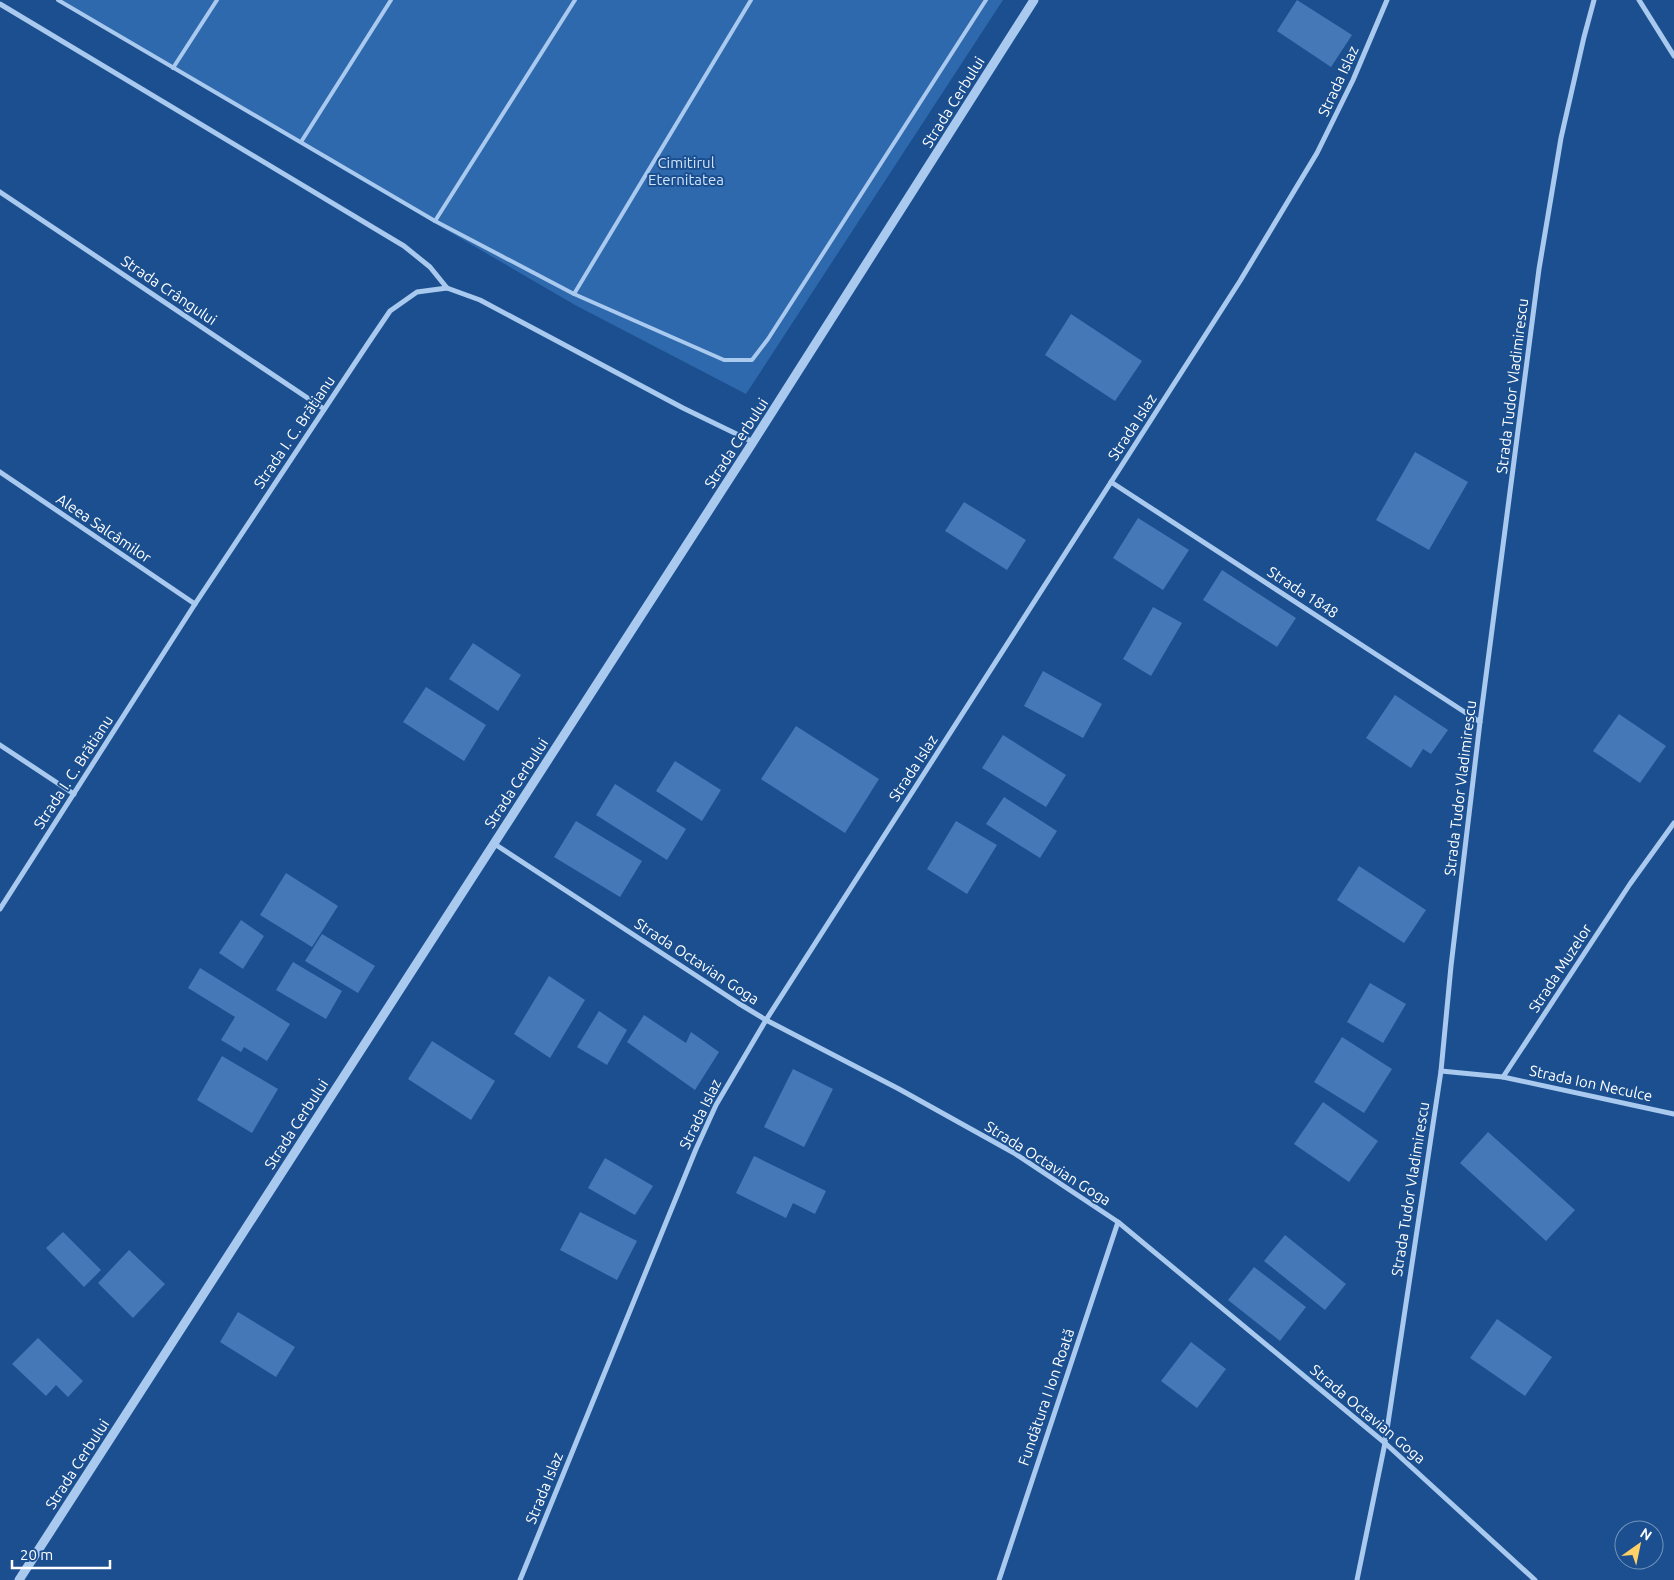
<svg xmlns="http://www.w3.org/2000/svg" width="1674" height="1580" font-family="Ubuntu,sans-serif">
  <rect width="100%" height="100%" fill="#1b4f8f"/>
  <polygon fill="#2e69ad" points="59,0 1003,0 746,394 575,305 328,161"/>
  <g fill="#4478b7">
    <polygon points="1297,0 1352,35 1331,67 1277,31"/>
    <polygon points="1071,314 1142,361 1115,401 1045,355"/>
    <polygon points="1415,452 1468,482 1429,550 1376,520"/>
    <polygon points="964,502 1026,540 1007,570 945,531"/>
    <polygon points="1138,518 1189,550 1163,590 1113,558"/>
    <polygon points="1222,570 1296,618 1277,647 1203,600"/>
    <polygon points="1153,607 1182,623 1151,676 1123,659"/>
    <polygon points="473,643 521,675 498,711 449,679"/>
    <polygon points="1043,671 1102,704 1083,738 1024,706"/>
    <polygon points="426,687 486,725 464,761 403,722"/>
    <polygon points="1395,695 1448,730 1431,754 1423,749 1411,768 1366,738"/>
    <polygon points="1619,714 1666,746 1640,783 1593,751"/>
    <polygon points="796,726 879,779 845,833 761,779"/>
    <polygon points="1003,735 1066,775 1046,807 982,768"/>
    <polygon points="675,761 721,790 702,821 656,791"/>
    <polygon points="615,784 686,829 667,860 596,815"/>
    <polygon points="1004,797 1057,831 1040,858 986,824"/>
    <polygon points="576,821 642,861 620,897 554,857"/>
    <polygon points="956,821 997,845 967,894 927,869"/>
    <polygon points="1359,866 1426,910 1404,943 1337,900"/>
    <polygon points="286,873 338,906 312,947 260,915"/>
    <polygon points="241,920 264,936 243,969 219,953"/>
    <polygon points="322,934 375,966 358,993 305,961"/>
    <polygon points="293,962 342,991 326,1019 276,990"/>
    <polygon points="200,968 290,1024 267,1061 244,1047 241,1052 221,1040 235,1017 188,988"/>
    <polygon points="549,976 585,1000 550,1058 514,1034"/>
    <polygon points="1370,983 1406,1004 1383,1043 1347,1022"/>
    <polygon points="599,1011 627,1030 607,1065 577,1047"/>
    <polygon points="644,1015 686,1043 691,1032 719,1052 695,1090 627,1042"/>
    <polygon points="1342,1037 1392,1069 1364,1113 1314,1082"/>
    <polygon points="432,1041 495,1081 471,1120 408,1079"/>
    <polygon points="222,1056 278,1089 252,1133 197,1100"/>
    <polygon points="793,1069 833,1089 804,1147 764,1127"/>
    <polygon points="1323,1102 1378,1141 1349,1182 1294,1144"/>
    <polygon points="1488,1132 1575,1210 1546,1241 1460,1163"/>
    <polygon points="754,1156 826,1191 815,1214 793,1203 786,1218 736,1193"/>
    <polygon points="605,1158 653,1186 635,1215 588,1188"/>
    <polygon points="580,1212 637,1241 617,1280 560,1250"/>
    <polygon points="63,1232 101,1270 84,1287 46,1248"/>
    <polygon points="1285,1235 1346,1284 1325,1310 1264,1261"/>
    <polygon points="129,1250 165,1284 133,1318 98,1283"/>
    <polygon points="1254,1267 1306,1307 1280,1341 1228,1300"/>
    <polygon points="238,1312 295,1347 276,1377 220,1342"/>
    <polygon points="1497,1319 1552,1357 1525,1396 1470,1358"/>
    <polygon points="38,1338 83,1381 68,1397 56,1385 46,1396 12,1364"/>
    <polygon points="1191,1342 1226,1369 1197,1408 1161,1381"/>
  </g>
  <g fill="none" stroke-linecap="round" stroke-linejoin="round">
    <g stroke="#a9c9ee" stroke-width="4">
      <polyline points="58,0 435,221 574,294 724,360 752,360 768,339 986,0"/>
      <polyline points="173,68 217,0"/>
      <polyline points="301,142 391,0"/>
      <polyline points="435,221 575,0"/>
      <polyline points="574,294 751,0"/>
    </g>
    <g stroke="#a9c9ee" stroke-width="5">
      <polyline points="1639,0 1674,56"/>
      <polyline points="0,4 404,246 430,267 447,288"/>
      <polyline points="0,192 324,409"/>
      <polyline points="0,472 195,604"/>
      <polyline points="1111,482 1480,722"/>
      <polyline points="0,745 74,794"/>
      <polyline points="493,843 738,1003 766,1020 899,1089 1014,1153 1118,1222 1385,1443 1535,1580"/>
      <polyline points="0,909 195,604 369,342 390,311 417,292 447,288 480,300 683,408 753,442"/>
      <polyline points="1441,1071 1503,1077 1630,884 1674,823"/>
      <polyline points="1503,1077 1674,1114"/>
      <polyline points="520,1580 696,1149 716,1105 766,1020 1240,281 1317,153 1353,80 1387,0"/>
      <polyline points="999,1580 1118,1222"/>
      <polyline points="1357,1580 1385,1443 1441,1071 1451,966 1480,722 1539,269 1561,138 1584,37 1594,0"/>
    </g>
    <polyline stroke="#a9c9ee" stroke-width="9" points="19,1580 753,442 1034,0"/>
  </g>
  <g text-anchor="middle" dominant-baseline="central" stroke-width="4" stroke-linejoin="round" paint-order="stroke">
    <g font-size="15" fill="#fff" stroke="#1b4f8f">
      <text transform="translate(1338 81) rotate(-65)">Strada Islaz</text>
      <text transform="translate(953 102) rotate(-58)">Strada Cerbului</text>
      <text transform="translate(169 290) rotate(34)">Strada Crângului</text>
      <text transform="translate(1512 386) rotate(-83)">Strada Tudor Vladimirescu</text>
      <text transform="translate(1132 427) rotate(-57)">Strada Islaz</text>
      <text transform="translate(294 432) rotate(-56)">Strada I. C. Brătianu</text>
      <text transform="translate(736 443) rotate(-57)">Strada Cerbului</text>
      <text transform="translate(104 528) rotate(34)">Aleea Salcâmilor</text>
      <text transform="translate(1303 592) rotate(33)">Strada 1848</text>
      <text transform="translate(913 768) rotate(-57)">Strada Islaz</text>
      <text transform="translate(73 772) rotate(-57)">Strada I. C. Brătianu</text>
      <text transform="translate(516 783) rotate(-57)">Strada Cerbului</text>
      <text transform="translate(1460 788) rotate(-83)">Strada Tudor Vladimirescu</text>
      <text transform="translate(697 961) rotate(33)">Strada Octavian Goga</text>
      <text transform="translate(1560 968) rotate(-57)">Strada Muzelor</text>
      <text transform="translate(1591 1083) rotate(12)">Strada Ion Neculce</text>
      <text transform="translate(700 1114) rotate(-64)">Strada Islaz</text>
      <text transform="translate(296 1124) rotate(-57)">Strada Cerbului</text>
      <text transform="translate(1048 1163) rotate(32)">Strada Octavian Goga</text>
      <text transform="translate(1410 1189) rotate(-81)">Strada Tudor Vladimirescu</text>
      <text transform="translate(1046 1397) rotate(-71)">Fundătura I Ion Roată</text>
      <text transform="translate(1368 1414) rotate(40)">Strada Octavian Goga</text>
      <text transform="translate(77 1464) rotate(-57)">Strada Cerbului</text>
      <text transform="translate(544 1488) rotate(-68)">Strada Islaz</text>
    </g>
    <g font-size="15" fill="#cfe3fa" stroke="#1b4f8f">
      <text x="686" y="162">Cimitirul<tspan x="686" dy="17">Eternitatea</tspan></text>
    </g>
  </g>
  <g transform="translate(1639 1545) rotate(33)"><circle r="24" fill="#1b4f8f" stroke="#7695bc"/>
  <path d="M0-4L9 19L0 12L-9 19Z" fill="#ffd166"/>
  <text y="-8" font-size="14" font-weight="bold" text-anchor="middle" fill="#ffffff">N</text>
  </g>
  <path d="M12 1560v8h98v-8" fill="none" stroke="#ffffff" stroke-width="2.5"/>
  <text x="20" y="1560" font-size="15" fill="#ffffff" stroke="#1b4f8f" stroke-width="4" paint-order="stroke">20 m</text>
</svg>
